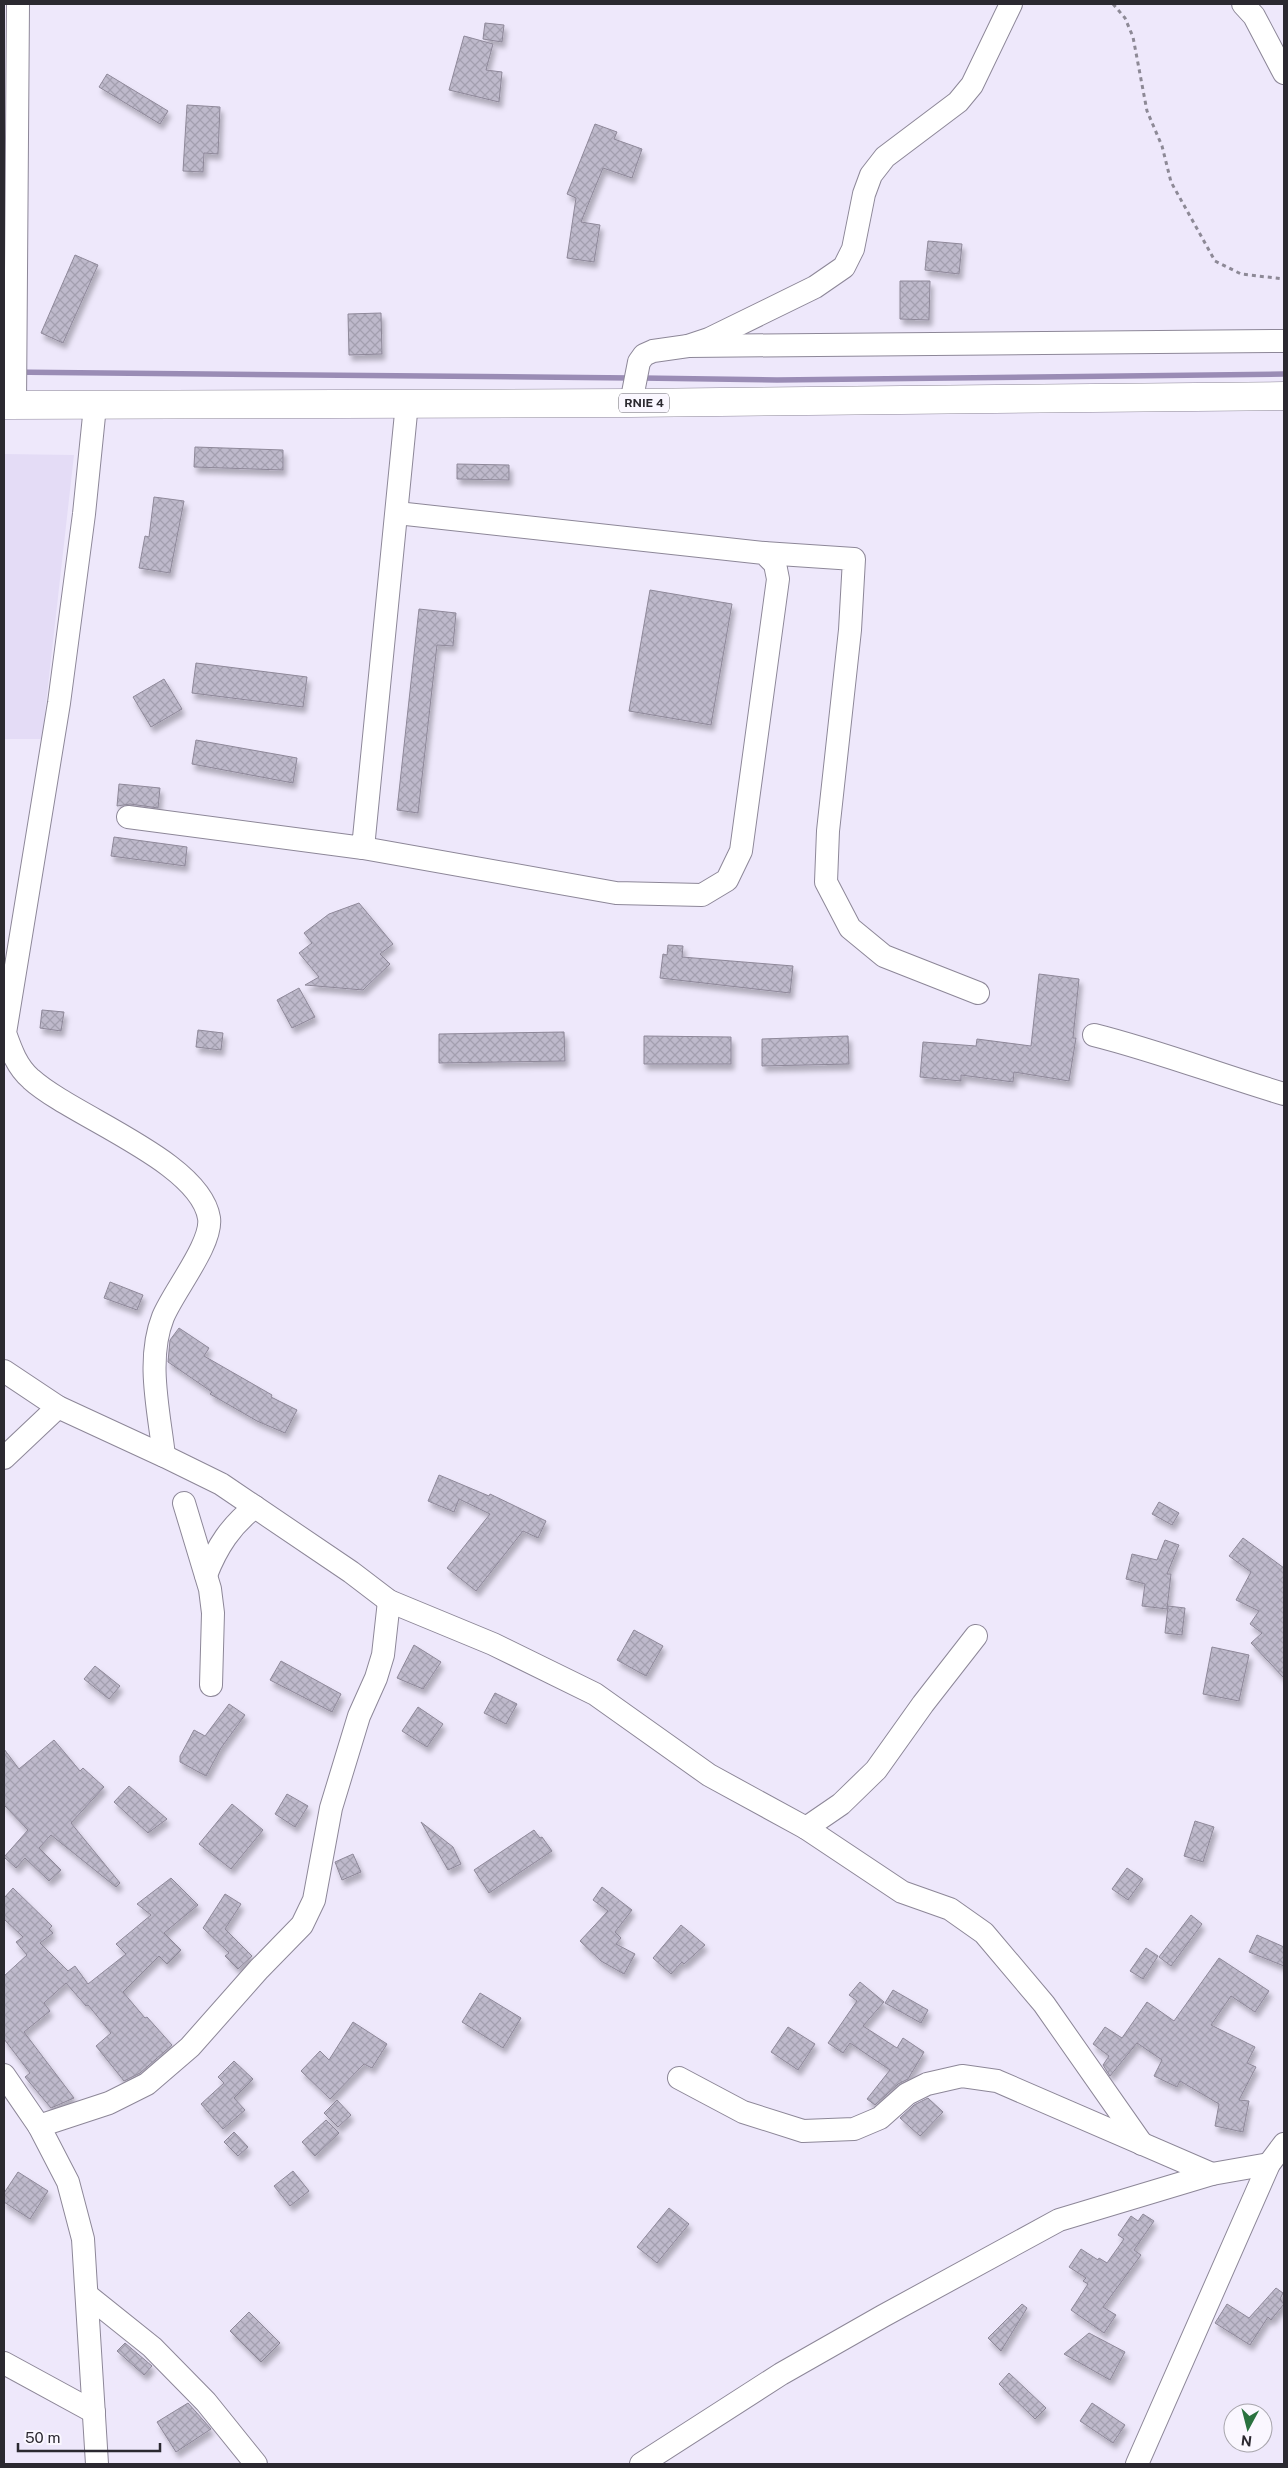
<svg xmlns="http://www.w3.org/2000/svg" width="1288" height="2468" font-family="'Public Sans',sans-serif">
  <defs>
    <pattern id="building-cross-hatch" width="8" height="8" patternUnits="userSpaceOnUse" patternTransform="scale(1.25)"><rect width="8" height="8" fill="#beb9cb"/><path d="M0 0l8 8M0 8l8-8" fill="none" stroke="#a39faf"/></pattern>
    <filter id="shadow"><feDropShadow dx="3" dy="5.5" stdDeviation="2.5" flood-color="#0004"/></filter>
  </defs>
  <rect width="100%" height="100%" fill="#eee8fb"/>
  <polygon fill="#e4dcf6" points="4,454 74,455 42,739 4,739"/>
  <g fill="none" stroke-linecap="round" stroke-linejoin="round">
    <g stroke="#9a8cb5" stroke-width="5.5">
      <polyline points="4,372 632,378"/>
      <polyline points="641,378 777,380 1284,374"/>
    </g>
  </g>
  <g fill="url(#building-cross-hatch)" stroke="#8e8899" filter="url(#shadow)">
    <polygon points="485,23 504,25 502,42 483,39"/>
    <polygon points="464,36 493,44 486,70 502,72 499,102 449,90"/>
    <polygon points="107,74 168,111 160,124 99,87"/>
    <polygon points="187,105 220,107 218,154 204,153 203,172 183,171"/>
    <polygon points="595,124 617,132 614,139 642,149 632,178 603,168 581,222 600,225 594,262 567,258 576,198 567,194"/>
    <polygon points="928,241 962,244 959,274 925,270"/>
    <polygon points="75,255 98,265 63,343 41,333"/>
    <polygon points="900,281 930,281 929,320 900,319"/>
    <polygon points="381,313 382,354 349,355 348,314"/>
    <polygon points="195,447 283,450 283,470 194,467"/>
    <polygon points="457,464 509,465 509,480 457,479"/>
    <polygon points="154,497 184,501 170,573 139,568 145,536 149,537"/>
    <polygon points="650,590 732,604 711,725 629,711"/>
    <polygon points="419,609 456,613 453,646 437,645 418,813 397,810"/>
    <polygon points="196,663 307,677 303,707 192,693"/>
    <polygon points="164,679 182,709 151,727 133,697"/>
    <polygon points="196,740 297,758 293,783 192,764"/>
    <polygon points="119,784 160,788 158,808 130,804 117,806"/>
    <polygon points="114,837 187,847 185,866 111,856"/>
    <polygon points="359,903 393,944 380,954 390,964 363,990 305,985 319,977 299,953 312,943 304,933 329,914"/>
    <polygon points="668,945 683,946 682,957 793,966 790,993 660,978 663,954 667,955"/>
    <polygon points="1039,974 1079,979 1073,1038 1076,1038 1069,1081 1014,1072 1013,1082 961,1075 961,1081 920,1077 923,1042 976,1046 977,1039 1031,1046"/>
    <polygon points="299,988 315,1017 292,1028 277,1000"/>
    <polygon points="42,1010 64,1012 61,1031 40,1028"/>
    <polygon points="198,1030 223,1033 221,1050 196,1047"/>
    <polygon points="564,1032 565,1061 439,1063 439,1034"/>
    <polygon points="644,1036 731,1037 731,1064 644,1064"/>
    <polygon points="848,1036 849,1064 762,1066 762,1039"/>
    <polygon points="110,1282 143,1295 137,1310 104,1298"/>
    <polygon points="179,1328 209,1348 204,1356 272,1395 271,1397 297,1410 285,1433 257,1421 210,1394 212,1392 168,1362 170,1340"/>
    <polygon points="439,1475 489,1496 490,1494 546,1521 538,1538 523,1531 476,1591 447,1568 490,1514 459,1499 454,1512 428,1501"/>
    <polygon points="1159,1502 1179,1513 1172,1525 1152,1514"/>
    <polygon points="1243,1538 1284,1568 1284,1678 1251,1643 1262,1633 1250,1624 1259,1611 1236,1600 1251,1572 1229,1556"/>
    <polygon points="1165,1540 1179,1545 1167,1574 1171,1574 1167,1609 1142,1606 1145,1584 1126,1579 1132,1554 1157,1560"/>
    <polygon points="1168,1606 1185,1608 1182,1635 1165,1633"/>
    <polygon points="634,1630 663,1646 646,1676 617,1660"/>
    <polygon points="414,1645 441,1662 423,1689 397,1678"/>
    <polygon points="1212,1647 1249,1655 1239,1701 1203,1694"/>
    <polygon points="281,1661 341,1694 332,1712 270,1680"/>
    <polygon points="95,1666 120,1686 109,1699 84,1679"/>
    <polygon points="495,1693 517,1704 506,1724 484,1713"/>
    <polygon points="229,1704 245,1715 221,1748 206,1776 180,1762 180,1756 194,1730 205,1736"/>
    <polygon points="418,1707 443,1724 427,1747 402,1731"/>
    <polygon points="54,1740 80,1771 83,1768 104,1787 71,1823 120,1883 116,1887 51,1835 39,1848 61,1870 49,1881 25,1858 16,1868 4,1857 28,1830 4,1805 4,1749 19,1769"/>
    <polygon points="129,1786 167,1819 148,1833 114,1802"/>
    <polygon points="287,1794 308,1806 295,1827 275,1814"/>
    <polygon points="232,1804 263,1830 231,1869 199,1844"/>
    <polygon points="1195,1821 1214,1827 1203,1862 1184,1856"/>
    <polygon points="421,1822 453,1847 461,1864 448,1870"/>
    <polygon points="534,1830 540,1838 542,1837 552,1851 489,1893 474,1870"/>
    <polygon points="353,1854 361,1872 342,1880 335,1862"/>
    <polygon points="1127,1868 1143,1879 1128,1900 1112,1889"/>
    <polygon points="171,1878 198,1905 164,1933 181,1950 167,1964 159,1956 123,1992 145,2018 147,2017 172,2045 140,2073 124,2081 96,2046 111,2033 88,2005 86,2006 66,1983 44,2003 50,2011 24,2032 74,2098 51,2108 25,2077 30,2073 4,2039 4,1976 27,1955 16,1942 23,1937 4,1919 4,1898 13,1888 52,1926 49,1929 53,1933 40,1943 68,1971 75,1966 88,1984 126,1954 116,1944 151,1915 137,1904"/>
    <polygon points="602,1887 632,1910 615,1932 621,1938 616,1944 635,1954 624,1974 601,1961 580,1941 608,1911 593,1900"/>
    <polygon points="225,1894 241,1904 225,1929 252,1956 238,1969 225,1956 229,1953 203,1928"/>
    <polygon points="1191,1915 1202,1924 1171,1966 1159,1957"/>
    <polygon points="681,1925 705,1945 684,1964 682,1962 671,1974 653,1958"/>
    <polygon points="1257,1935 1284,1947 1284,1966 1249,1952"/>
    <polygon points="1146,1948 1158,1956 1143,1979 1130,1971"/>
    <polygon points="1219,1958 1269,1991 1255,2012 1231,1996 1211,2025 1255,2047 1247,2063 1256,2067 1239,2100 1249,2101 1243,2132 1215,2126 1219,2104 1180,2081 1177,2087 1154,2076 1162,2060 1137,2043 1110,2076 1103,2065 1109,2056 1093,2044 1105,2027 1122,2038 1147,2002 1174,2021"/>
    <polygon points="860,1982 884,2002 863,2026 897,2048 903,2038 924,2052 908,2079 898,2084 875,2105 867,2099 890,2070 850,2043 843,2053 828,2043 857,2001 849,1995"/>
    <polygon points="893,1990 928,2010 921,2023 885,2003"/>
    <polygon points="480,1993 521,2018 503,2048 462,2022"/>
    <polygon points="353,2022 387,2044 372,2068 364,2064 330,2099 301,2071 320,2051 329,2060"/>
    <polygon points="788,2027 815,2044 798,2070 771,2052"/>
    <polygon points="234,2061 253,2079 234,2098 245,2110 223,2129 201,2104 224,2083 218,2077"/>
    <polygon points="928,2098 943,2112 920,2136 900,2118 914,2105"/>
    <polygon points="337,2100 351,2115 338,2127 324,2113"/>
    <polygon points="326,2120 339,2133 315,2156 302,2142"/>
    <polygon points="234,2132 248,2147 238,2156 224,2142"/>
    <polygon points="293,2171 309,2191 290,2206 274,2186"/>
    <polygon points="18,2172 48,2191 30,2219 4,2202 4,2193"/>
    <polygon points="669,2208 689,2224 657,2263 637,2247"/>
    <polygon points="1143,2214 1154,2221 1134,2250 1141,2255 1103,2307 1116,2315 1104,2333 1071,2310 1088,2284 1083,2281 1086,2278 1069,2267 1081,2249 1098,2260 1099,2258 1107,2263 1124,2239 1118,2235 1131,2216 1138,2221"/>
    <polygon points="1276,2288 1283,2293 1280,2299 1284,2304 1271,2320 1268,2317 1250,2345 1215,2323 1227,2304 1249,2318"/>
    <polygon points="1022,2304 1027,2308 1001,2351 988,2338"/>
    <polygon points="249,2312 280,2343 261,2362 230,2331"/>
    <polygon points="1089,2333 1125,2352 1110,2380 1064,2354"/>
    <polygon points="125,2343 152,2366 144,2375 117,2351"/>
    <polygon points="1009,2373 1046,2408 1035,2419 999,2384"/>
    <polygon points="188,2403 211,2429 176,2452 157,2422"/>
    <polygon points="1092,2403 1125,2425 1113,2443 1080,2421"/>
  </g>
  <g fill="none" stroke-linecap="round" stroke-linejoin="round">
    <defs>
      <g id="minor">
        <polyline points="1243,4 1254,16 1284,73"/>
        <polyline points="688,346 1284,341"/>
        <polyline points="631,403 639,362 644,355 653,351 688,346 709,339 815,287 844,267 853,249 864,194 871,175 885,157 958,102 972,85 1011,4"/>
        <polyline points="15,405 18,4"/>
        <path d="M95 406 84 514 59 703 5 1033C11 1050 17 1067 31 1079 73 1117 200 1161 209 1218 213 1243 173 1292 163 1317 146 1360 159 1411 164 1456"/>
        <polyline points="764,553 854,559 850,630 828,831 826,882 850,928 884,956 978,993"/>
        <polyline points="128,817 363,848 407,403"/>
        <polyline points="363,848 616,893 702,895 727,880 741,851 778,579 775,564 764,553 397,513"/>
        <path d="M1094 1035C1158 1051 1220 1075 1284 1094"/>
        <polyline points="4,1371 58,1407 164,1456 221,1484 351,1572 389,1601 493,1644 595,1694 709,1775 806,1828 841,1804 876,1770 923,1704 976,1636"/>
        <polyline points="4,1458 58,1407"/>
        <polyline points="184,1503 210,1589 213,1613 211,1685"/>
        <path d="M206 1575C217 1547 231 1525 255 1507"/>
        <polyline points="806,1828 902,1892 950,1909 984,1933 1044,2004 1142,2144"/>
        <polyline points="4,2075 39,2126 68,2182 83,2239 97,2464"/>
        <polyline points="679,2078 743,2112 803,2131 854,2129 880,2118 907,2094 927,2084 962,2076 997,2081 1212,2174"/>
        <polyline points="39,2126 109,2103 147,2084 190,2047 259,1969 302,1925 314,1900 331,1808 359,1716 376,1678 383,1655 389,1601"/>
        <polyline points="87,2295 152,2347 206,2402 256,2464"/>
        <polyline points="4,2363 94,2412"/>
        <polyline points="641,2464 781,2374 883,2316 1059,2220 1212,2174 1269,2164"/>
        <polyline points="1137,2464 1269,2164 1284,2144"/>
      </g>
      <polyline id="primary" points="4,405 631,403 1284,396"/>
    </defs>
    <use href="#minor" stroke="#8d8798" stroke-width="24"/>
    <use href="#primary" stroke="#8d8798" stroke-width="29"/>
    <polyline stroke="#8d8996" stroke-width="3" stroke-dasharray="4 4" stroke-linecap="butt" points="1113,4 1125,18 1133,37 1147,111 1162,146 1171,182 1215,261 1241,274 1284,279"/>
    <use href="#minor" stroke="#fff" stroke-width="22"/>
    <use href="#primary" stroke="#fff" stroke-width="28"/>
  </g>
  <g text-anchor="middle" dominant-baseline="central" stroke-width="4" stroke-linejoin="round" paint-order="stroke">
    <rect fill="#faf7ff" stroke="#69676e" stroke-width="1" x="619" y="393.5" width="50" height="19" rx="4"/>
    <g font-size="12" font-weight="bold" fill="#2b2930">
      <text x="644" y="403">RNIE 4</text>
    </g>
  </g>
  <rect width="1288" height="2468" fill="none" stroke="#2b2930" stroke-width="10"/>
  <g transform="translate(1248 2428) rotate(187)"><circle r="24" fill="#faf7ff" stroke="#a7a5ac"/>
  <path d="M0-4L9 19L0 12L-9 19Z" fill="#29713f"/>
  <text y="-8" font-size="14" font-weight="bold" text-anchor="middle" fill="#2b2930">N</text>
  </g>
  <path d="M18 2443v8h142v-8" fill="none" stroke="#2b2930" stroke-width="2.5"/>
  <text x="25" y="2443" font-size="15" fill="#2b2930" stroke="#faf7ff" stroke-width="4" paint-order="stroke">50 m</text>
</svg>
